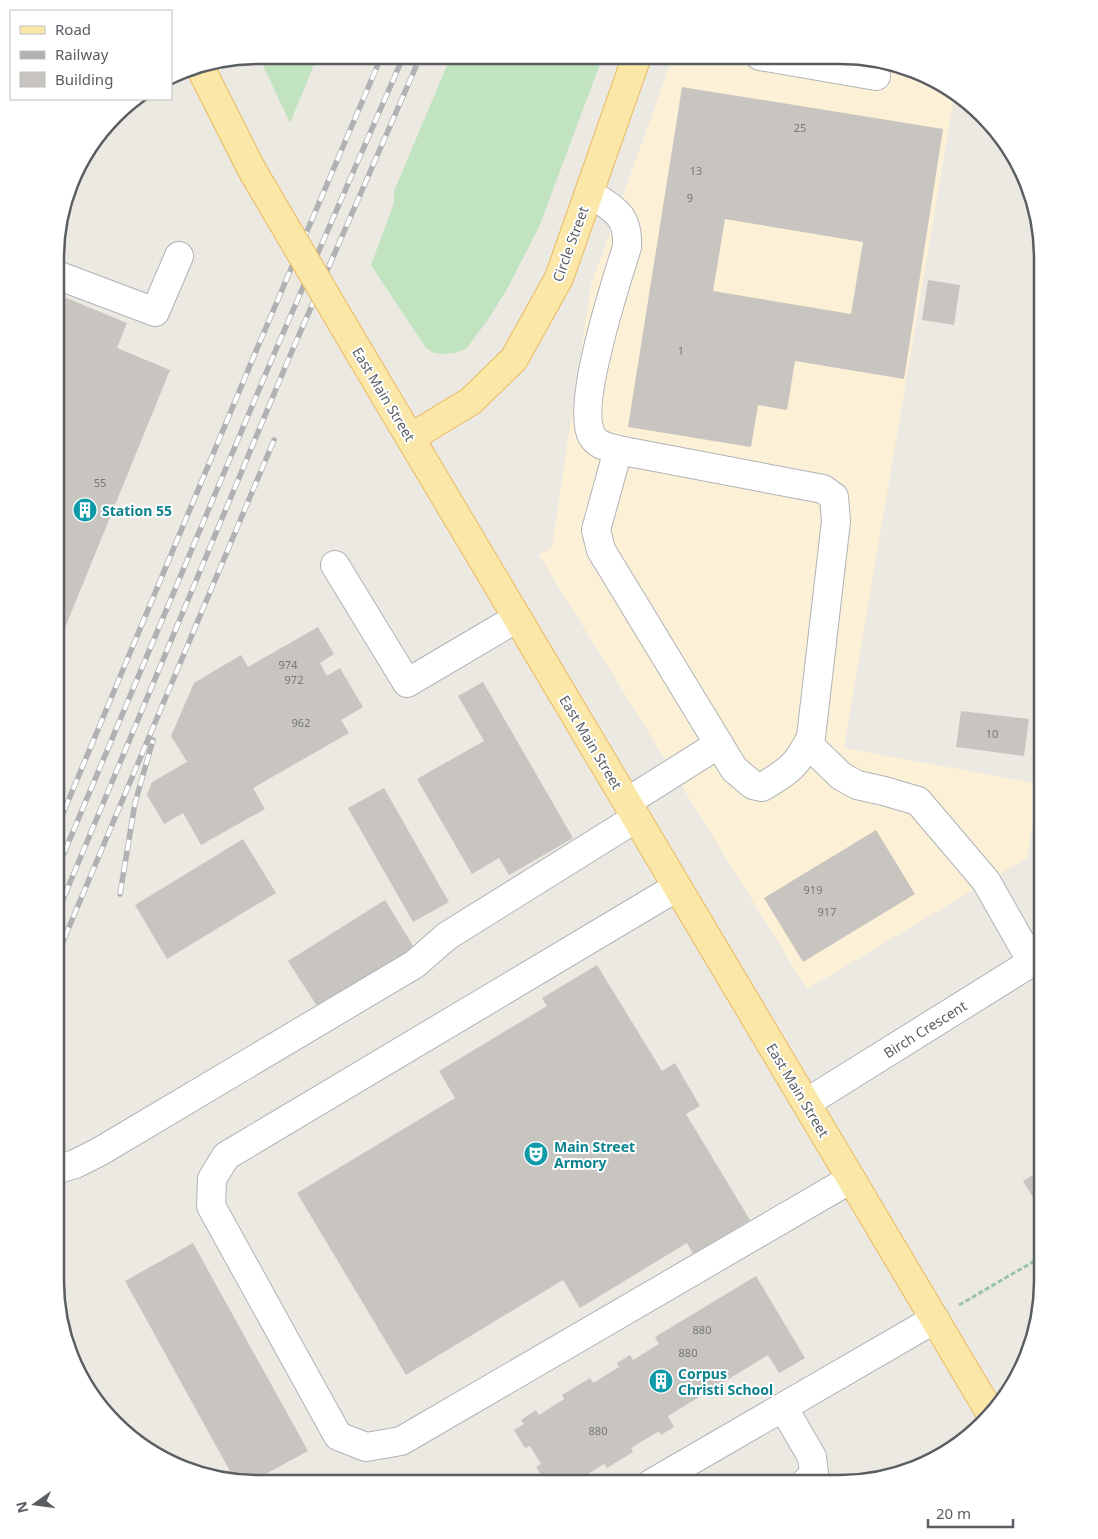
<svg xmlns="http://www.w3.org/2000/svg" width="1098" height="1539" font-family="'Noto Sans',sans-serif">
  <rect width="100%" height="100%" fill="#ece9e2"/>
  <polygon fill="#fcf1d7" points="673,56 867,57 918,70 955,92 844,748 1039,784 1027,858 807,989 539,555 552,547 591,285"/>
  <g fill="#c1e3bf">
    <polygon points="258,55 318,55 290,123"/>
    <polygon points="451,56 603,56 539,227 506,291 487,321 466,349 455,353 445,354 434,353 426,348 371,265 394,203 394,191"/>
  </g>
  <g fill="#c8c4bf" fill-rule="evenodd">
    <path d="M682 87 943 129 904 379 795 361 787 410 758 405 751 447 628 427ZM725 219 863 242 851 314 713 291Z"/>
    <polygon points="928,280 960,285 954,325 922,320"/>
    <polygon points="64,297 127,323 117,348 170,370 56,650 57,315"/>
    <polygon points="318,627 334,654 320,663 327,676 340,668 363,707 341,720 349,733 253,788 265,809 201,845 183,813 164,824 147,795 152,782 187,762 171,736 194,683 241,655 248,667"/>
    <polygon points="483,682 573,838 509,875 499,858 472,874 417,779 484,741 458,696"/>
    <polygon points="961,711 1029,719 1024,756 956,747"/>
    <polygon points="384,788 449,902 413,922 348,808"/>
    <polygon points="876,830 915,894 803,962 764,898"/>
    <polygon points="243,839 276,893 167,959 135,905"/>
    <polygon points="385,900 415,949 319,1009 288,961"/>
    <polygon points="597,965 662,1071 675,1063 686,1082 700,1106 686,1114 750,1220 693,1254 687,1243 580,1308 563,1280 406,1375 297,1193 455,1098 439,1071 547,1006 542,998"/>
    <polygon points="1043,1169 1043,1214 1023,1181"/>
    <polygon points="193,1243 308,1451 251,1482 236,1482 125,1281"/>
    <polygon points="756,1276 805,1358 779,1373 768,1355 668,1416 674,1427 661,1435 659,1431 631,1448 633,1452 607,1468 604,1464 578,1480 580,1483 559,1483 558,1482 546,1483 536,1467 541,1464 530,1446 525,1448 514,1430 524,1424 521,1420 536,1410 539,1415 564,1399 562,1395 590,1378 593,1383 619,1367 617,1363 630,1355 633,1360 659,1344 655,1337"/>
  </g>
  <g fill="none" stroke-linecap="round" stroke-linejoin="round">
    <defs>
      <g id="minor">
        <polyline points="760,56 876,76"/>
        <path d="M589 193C613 209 629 214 627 247 616 282 575 407 592 436 598 446 608 447 618 450L823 489 834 497 836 521 811 737C797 766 789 771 762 787L753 785 734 769 601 550 596 530 618 450"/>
        <polyline points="57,275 155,312 179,256"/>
        <polyline points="335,565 407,683 517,618"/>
        <polyline points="808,744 841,776 857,785 884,791 918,801 986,881 1032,962"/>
        <polyline points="627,802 719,744"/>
        <polyline points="677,887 226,1156 212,1179 211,1206 338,1436 366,1447 401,1441 851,1179"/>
        <polyline points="806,1103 1032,962 1043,953"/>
        <polyline points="55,1170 75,1164 99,1152 415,964 447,936 636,818"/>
        <polyline points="783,1407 812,1457 814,1474 804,1484"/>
        <polyline points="652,1483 935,1319"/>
      </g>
      <g id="major">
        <polyline points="199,65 252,170"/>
        <polyline points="359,352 991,1414"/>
        <polyline points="410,438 471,401 514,359 559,278 637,56"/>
      </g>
    </defs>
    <use href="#minor" stroke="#afb3b7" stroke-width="30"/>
    <use href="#major" stroke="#eab95d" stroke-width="30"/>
    <polyline stroke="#99c3a2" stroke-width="3" stroke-dasharray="5 2.5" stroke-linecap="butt" points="959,1305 1043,1256"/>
    <use href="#minor" stroke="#fff" stroke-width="28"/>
    <use href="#major" stroke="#fbe8a8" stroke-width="28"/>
    <defs>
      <g id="rail">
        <polyline points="56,830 259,344 382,55"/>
        <polyline points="56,872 274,354 404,55"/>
        <polyline points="120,894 135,803 153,740"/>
        <polyline points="56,916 289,358 421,55"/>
        <polyline points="56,958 274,440"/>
      </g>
    </defs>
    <use href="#rail" stroke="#b0b1b2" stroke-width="5.5"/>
    <use href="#rail" stroke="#fff" stroke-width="4" stroke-dasharray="11" stroke-linecap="butt"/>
    <defs>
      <polyline id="major-bridge" points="252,170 359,352"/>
    </defs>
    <use href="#major-bridge" stroke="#eab95d" stroke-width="30" stroke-linecap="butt"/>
    <use href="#major-bridge" stroke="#fbe8a8" stroke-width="28"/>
  </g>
  <defs>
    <symbol id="building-disc" viewBox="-11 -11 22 22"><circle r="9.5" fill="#0f9aa8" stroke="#fff"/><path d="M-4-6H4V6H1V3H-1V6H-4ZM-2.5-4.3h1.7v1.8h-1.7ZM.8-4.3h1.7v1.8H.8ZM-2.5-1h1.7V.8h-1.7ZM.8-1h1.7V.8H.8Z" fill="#fff"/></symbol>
    <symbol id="theatre-disc" viewBox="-11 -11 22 22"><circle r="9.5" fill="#0f9aa8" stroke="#fff"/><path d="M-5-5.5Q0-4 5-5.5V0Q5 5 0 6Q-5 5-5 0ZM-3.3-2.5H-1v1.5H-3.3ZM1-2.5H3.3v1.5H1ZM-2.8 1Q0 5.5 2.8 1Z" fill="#fff"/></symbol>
  </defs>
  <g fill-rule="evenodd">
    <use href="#building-disc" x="71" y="496" width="28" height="28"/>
    <use href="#theatre-disc" x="522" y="1140" width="28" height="28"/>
    <use href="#building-disc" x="647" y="1367" width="28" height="28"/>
  </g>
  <g text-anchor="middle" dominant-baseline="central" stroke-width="4" stroke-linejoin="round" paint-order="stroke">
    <g font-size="11" fill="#767879">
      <text x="800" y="127">25</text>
      <text x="696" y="170">13</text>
      <text x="690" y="197">9</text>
      <text x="681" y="350">1</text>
      <text x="100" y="482">55</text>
      <text x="288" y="664">974</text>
      <text x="294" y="679">972</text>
      <text x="301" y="722">962</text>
      <text x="992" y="733">10</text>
      <text x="813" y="889">919</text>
      <text x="827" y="911">917</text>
      <text x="702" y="1329">880</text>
      <text x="688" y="1352">880</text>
      <text x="598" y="1430">880</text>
    </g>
    <g font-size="14" fill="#5a5e62" stroke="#fff">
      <text transform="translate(570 244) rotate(-70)">Circle Street</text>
      <text transform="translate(384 394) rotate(59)">East Main Street</text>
      <text transform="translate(591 742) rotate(59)">East Main Street</text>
      <text transform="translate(925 1029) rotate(-32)">Birch Crescent</text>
      <text transform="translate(798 1090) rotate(59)">East Main Street</text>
    </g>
    <g font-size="14" font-weight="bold" fill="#0d838f" stroke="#fff" text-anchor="start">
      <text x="102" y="510">Station 55</text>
      <text x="554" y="1146">Main Street<tspan x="554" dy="16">Armory</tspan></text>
      <text x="678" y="1373">Corpus<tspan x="678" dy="16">Christi School</tspan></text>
    </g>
  </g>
  <path d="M0 0H1098V1539H0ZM258 64H840A194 194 0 0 1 1034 258V1281A194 194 0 0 1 840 1475H258A194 194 0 0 1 64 1281V258A194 194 0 0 1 258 64Z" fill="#fff" fill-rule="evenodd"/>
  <path fill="none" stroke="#5a5e62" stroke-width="2.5" d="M258 64H840A194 194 0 0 1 1034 258V1281A194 194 0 0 1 840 1475H258A194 194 0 0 1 64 1281V258A194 194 0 0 1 258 64Z"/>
  <rect x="10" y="10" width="162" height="90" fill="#ffffff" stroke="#bdbfc0"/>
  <rect x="20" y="26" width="25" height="8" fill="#fbe8a8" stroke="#bdbfc0"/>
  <text x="55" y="35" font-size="15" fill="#5a5e62">Road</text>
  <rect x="20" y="51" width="25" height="8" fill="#b0b1b2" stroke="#bdbfc0"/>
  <text x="55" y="60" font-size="15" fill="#5a5e62">Railway</text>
  <rect x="20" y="72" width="25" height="15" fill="#c8c4bf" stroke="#bdbfc0"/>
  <text x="55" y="85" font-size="15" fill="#5a5e62">Building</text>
  <g transform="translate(35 1504) rotate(256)" stroke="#ffffff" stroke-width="4" paint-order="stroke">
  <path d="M0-4L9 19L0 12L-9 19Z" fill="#5a5e62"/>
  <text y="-8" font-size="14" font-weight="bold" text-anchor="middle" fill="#5a5e62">N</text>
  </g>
  <path d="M928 1519v8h85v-8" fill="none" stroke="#5a5e62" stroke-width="2.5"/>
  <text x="936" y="1519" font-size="15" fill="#5a5e62" stroke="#ffffff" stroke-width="4" paint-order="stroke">20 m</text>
</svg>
